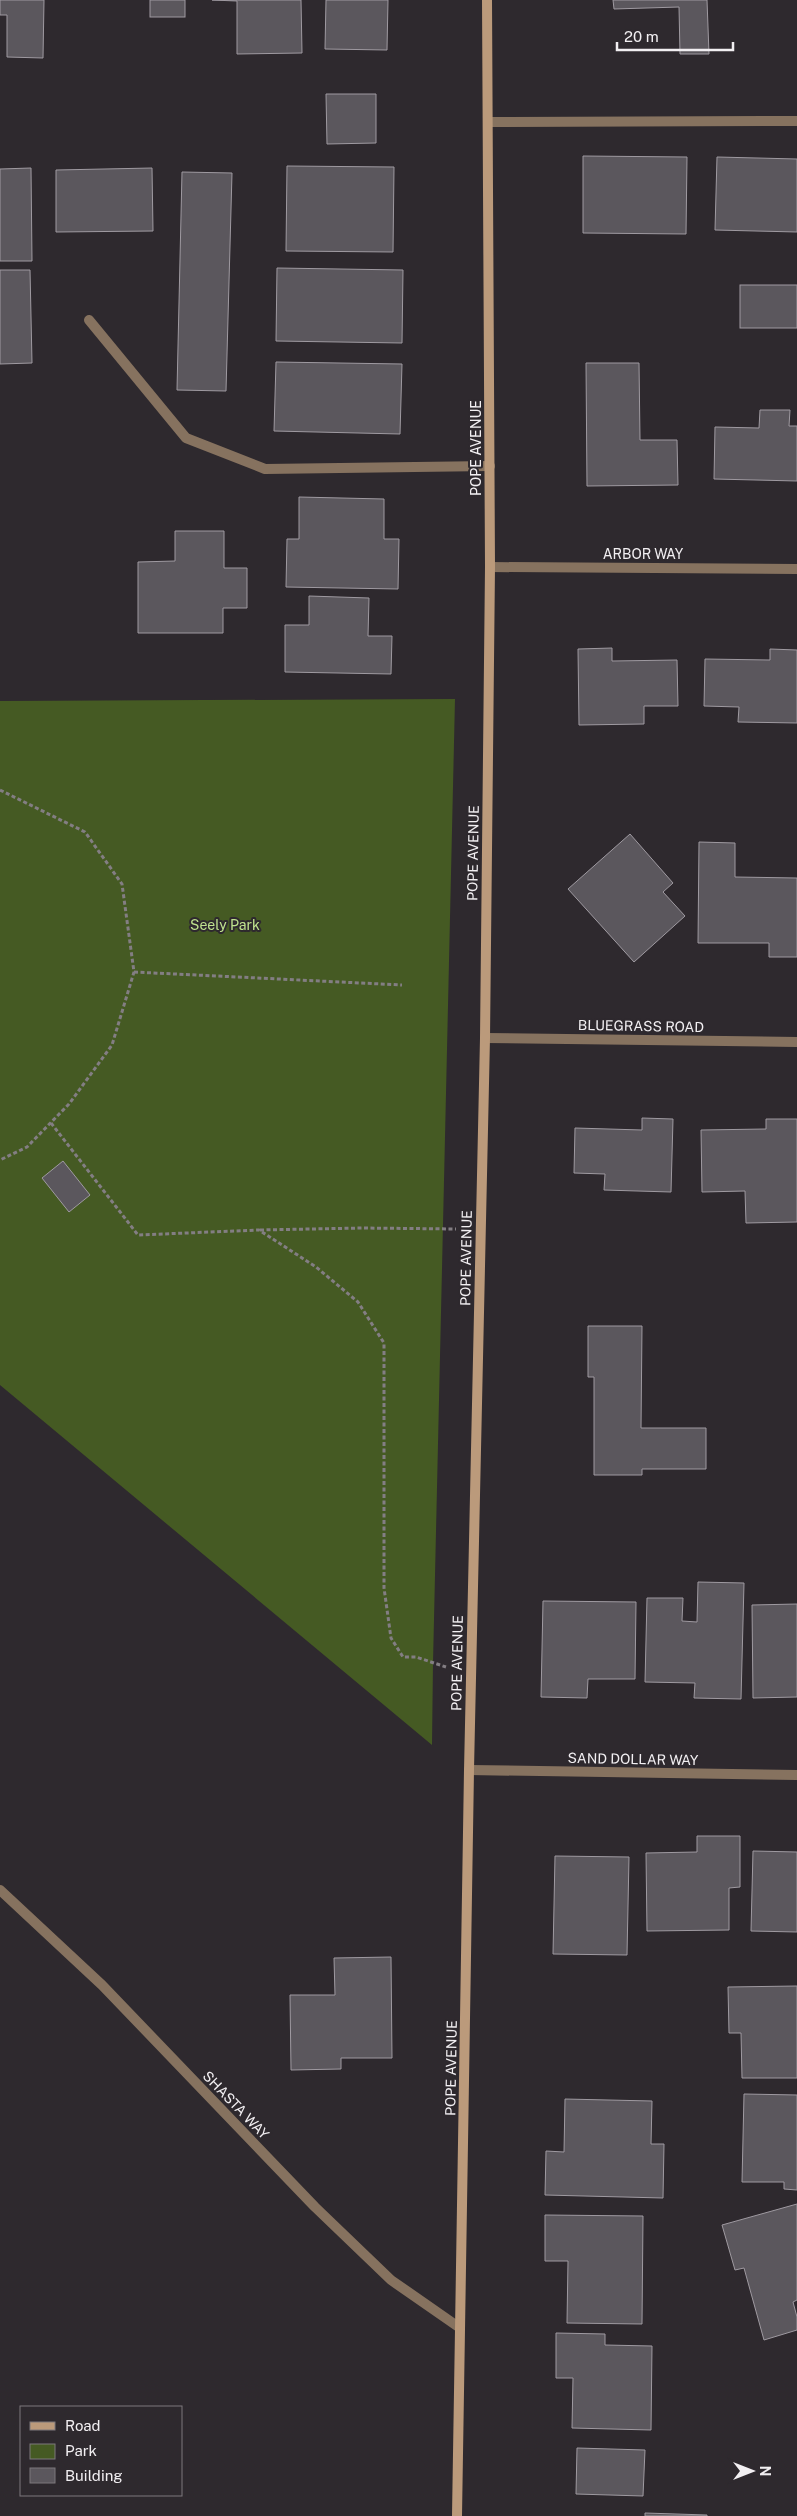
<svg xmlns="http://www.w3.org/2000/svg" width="797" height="2516" font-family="'Public Sans',sans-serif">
  <rect width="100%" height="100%" fill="#2e292e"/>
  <polygon fill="#455a23" points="455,699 433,1663 432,1745 0,1385 0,701"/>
  <g fill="#5b575d" stroke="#9f9aa1">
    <polygon points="0,0 44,0 43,58 7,57 7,15 0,15"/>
    <rect x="150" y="0" width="35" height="17"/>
    <polygon points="212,0 301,0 302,53 237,54 237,1"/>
    <polygon points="326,0 388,0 387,50 325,49"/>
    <polygon points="613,0 707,0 709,54 680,54 679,7 614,9"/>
    <polygon points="326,94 376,94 376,143 327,144"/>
    <polygon points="583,156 687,157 686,234 583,233"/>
    <polygon points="717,157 797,159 797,232 715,230"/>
    <polygon points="287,166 394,167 393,252 286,251"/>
    <polygon points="31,168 32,261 0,261 0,169"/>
    <polygon points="152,168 153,231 56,232 56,170"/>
    <polygon points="182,172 232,173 226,391 177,390"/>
    <polygon points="277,268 403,270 402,343 276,341"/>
    <polygon points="0,270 30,270 32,363 0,364"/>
    <rect x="740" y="285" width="57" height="43"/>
    <polygon points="276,362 402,364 400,434 274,431"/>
    <polygon points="586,363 639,363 640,440 677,440 678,485 587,486"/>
    <polygon points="760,410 790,410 789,426 797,426 797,481 714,479 715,427 759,428"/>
    <polygon points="299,497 384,499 384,539 399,539 398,589 286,587 287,539 299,539"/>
    <polygon points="175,531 224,531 224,568 247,568 247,608 223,608 223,633 138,633 138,562 175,561"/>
    <polygon points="309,596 369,598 368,636 392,636 391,674 285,672 285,625 309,625"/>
    <polygon points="612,648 612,661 677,660 678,706 644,706 644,724 579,725 578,649"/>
    <polygon points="770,649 797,650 797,723 738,722 739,707 704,706 705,659 770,660"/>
    <polygon points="630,834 673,883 663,892 685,916 634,962 568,889"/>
    <polygon points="699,842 735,843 735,877 797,878 797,957 769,957 769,943 698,943"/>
    <polygon points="642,1118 673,1119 671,1192 604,1190 605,1174 574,1173 575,1128 642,1130"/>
    <polygon points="766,1119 797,1119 797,1222 746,1223 745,1191 702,1192 701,1130 766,1129"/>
    <polygon points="63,1161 90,1195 69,1212 42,1178"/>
    <polygon points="588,1326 642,1326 641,1428 706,1428 706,1469 642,1469 642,1475 594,1475 594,1377 588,1377"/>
    <polygon points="698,1582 744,1583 741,1699 694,1698 695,1683 645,1682 647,1598 683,1598 682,1621 697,1622"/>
    <polygon points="543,1601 636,1602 635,1679 588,1679 587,1698 541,1697"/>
    <polygon points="797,1604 797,1697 753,1698 752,1605"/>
    <polygon points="697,1836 740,1836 740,1887 729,1888 729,1930 647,1931 646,1853 697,1852"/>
    <polygon points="753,1851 797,1852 797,1932 751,1931"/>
    <polygon points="555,1856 629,1857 627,1955 553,1954"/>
    <polygon points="391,1957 392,2058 341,2058 341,2069 291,2070 290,1995 335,1995 334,1958"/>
    <polygon points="797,1986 797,2078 742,2078 741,2033 729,2033 728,1987"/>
    <polygon points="744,2094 797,2095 797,2190 784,2189 784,2182 742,2182"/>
    <polygon points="565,2099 652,2101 651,2144 664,2144 663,2198 545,2195 546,2151 564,2152"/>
    <polygon points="797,2204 797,2300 793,2302 797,2317 797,2330 764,2340 744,2268 735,2270 722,2225"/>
    <polygon points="545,2215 643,2216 642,2324 567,2323 568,2261 545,2261"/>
    <polygon points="556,2333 605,2334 605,2345 652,2346 651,2430 572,2428 573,2378 556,2378"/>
    <polygon points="577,2448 645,2450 643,2496 576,2494"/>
    <polygon points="645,2513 707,2515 707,2516 645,2516"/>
  </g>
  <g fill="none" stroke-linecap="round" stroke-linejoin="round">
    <g stroke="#837e83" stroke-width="3" stroke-dasharray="4 2.5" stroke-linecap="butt">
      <polyline points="0,790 85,832 122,884 134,972 112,1045 69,1104 27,1147 0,1160"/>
      <polyline points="134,972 402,985"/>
      <polyline points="51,1123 138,1235 259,1230 316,1267 358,1302 384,1343 384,1588 391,1638 403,1657 416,1657 446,1667"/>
      <polyline points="260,1230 362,1228 456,1229"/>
    </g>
    <g stroke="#86725f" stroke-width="10">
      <polyline points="488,122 797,121"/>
      <polyline points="89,320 186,438 265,469 490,466"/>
    </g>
    <g stroke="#86725f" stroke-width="10">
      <polyline points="490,567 797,569"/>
      <polyline points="485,1038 797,1042"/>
      <polyline points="469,1770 797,1775"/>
      <polyline points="0,1890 102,1985 315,2207 391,2280 460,2328"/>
    </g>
    <polyline stroke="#bb9a7b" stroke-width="10" points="457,2516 469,1770 485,1038 490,567 487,0"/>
  </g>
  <g text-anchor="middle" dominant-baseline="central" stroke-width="4" stroke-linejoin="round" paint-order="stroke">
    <g font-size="14" fill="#f2eff2" stroke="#2e292e">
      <text transform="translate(476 448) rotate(-90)">POPE AVENUE</text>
      <text x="643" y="554">ARBOR WAY</text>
      <text transform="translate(473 853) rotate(-89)">POPE AVENUE</text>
      <text transform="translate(641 1026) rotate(1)">BLUEGRASS ROAD</text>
      <text transform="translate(466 1258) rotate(-89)">POPE AVENUE</text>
      <text transform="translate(457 1663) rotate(-89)">POPE AVENUE</text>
      <text transform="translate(633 1759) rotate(1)">SAND DOLLAR WAY</text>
      <text transform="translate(451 2068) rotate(-89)">POPE AVENUE</text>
      <text transform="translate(236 2105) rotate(46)">SHASTA WAY</text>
    </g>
    <g font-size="14" fill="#bfe28e" stroke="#2e292e">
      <text x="225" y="925">Seely Park</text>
    </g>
  </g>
  <rect x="20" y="2406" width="162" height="90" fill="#2e292e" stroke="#7c787c"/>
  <rect x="30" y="2422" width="25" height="8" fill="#bb9a7b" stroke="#7c787c"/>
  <text x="65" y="2431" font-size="15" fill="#f2eff2">Road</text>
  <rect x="30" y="2444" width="25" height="15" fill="#455a23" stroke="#7c787c"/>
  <text x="65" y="2456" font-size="15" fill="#f2eff2">Park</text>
  <rect x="30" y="2468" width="25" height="15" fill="#5b575d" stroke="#7c787c"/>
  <text x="65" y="2481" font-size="15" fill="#f2eff2">Building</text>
  <g transform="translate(752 2471) rotate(90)" stroke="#2e292e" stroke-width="4" paint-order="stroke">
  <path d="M0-4L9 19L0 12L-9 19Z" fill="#f2eff2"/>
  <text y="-8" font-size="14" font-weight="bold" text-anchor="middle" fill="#f2eff2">N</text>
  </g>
  <path d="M617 42v8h116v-8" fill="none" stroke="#f2eff2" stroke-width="2.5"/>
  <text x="624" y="42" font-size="15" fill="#f2eff2" stroke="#2e292e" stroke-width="4" paint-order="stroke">20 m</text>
</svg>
